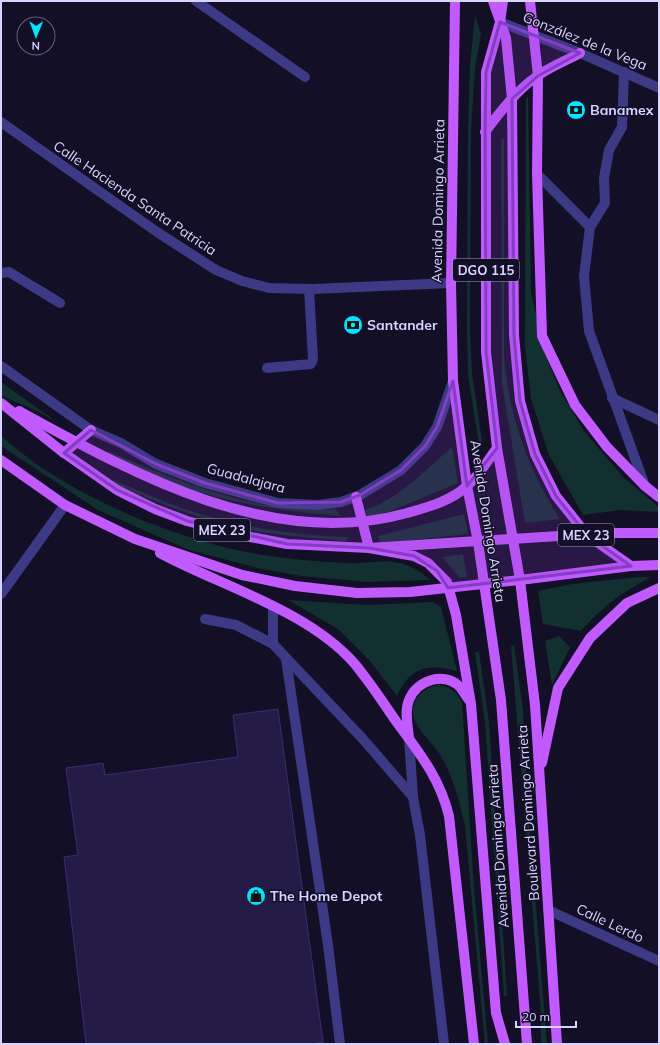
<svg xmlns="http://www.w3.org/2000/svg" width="660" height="1045" font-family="Mulish,sans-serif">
  <rect width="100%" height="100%" fill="#130f26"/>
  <g fill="#12302f">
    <polygon points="475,16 481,34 475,68 471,131 470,331 472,373 482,441 479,445 468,374 467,331 468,130 470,65"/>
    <polygon points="528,96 531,292 544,351 560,391 584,431 624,478 659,507 659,512 621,510 583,515 549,455 531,399 525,346 526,99"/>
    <path d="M501 139H504V355C509 416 527 467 560 519L525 523 502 384Z"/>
    <polygon points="1,382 61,425 39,412 4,397 1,395"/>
    <path d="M1 436C14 447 28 458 42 468 99 505 161 531 227 548 266 557 307 561 347 563 364 564 382 559 399 563 411 565 421 572 430 580L367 582 301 576 262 569 189 550 98 510 1 446Z"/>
    <path d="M452 447 458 483 374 518 367 519 365 510C396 501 428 468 452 447Z"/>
    <path d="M108 451C177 481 259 515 335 509L341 516C296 512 252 507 209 495 174 485 141 468 108 453Z"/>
    <path d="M114 480C142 492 168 504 197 513 246 528 296 535 348 537L347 541C315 538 282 536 250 530 202 521 157 502 112 483Z"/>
    <polygon points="464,514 468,534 395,542 380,542 378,536"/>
    <polygon points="463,554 467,577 460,578 442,557"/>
    <path d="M637 577H651C620 594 605 604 581 631L543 624 538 591 572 584Z"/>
    <path d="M288 600 367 605 432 602 441 607 457 671C428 663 410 667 397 696L370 661 338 629Z"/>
    <polygon points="559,636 570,647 552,685 545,641"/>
    <polygon points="514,645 523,710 528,809 547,1044 541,1044 541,1013 511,646"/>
    <polygon points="475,652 479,652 489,722 507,996 504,996 485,722"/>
    <path d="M437 685C450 687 456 690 462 702L474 887 488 1044H485L465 826C459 801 453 775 439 753 433 744 417 729 414 718 409 701 422 689 437 685Z"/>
  </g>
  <polygon fill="#241b47" stroke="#3b2d73" points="278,709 323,1042 312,1044 86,1044 64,857 78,855 66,768 103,763 105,775 238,757 233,715"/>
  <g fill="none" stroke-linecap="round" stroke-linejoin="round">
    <g stroke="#3d3a85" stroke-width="10">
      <polyline points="196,1 305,77"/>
      <polyline points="500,22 580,53 659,88"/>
      <polyline points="624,72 622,127 609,150 604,178 605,203 590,227 584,276 589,331 645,486"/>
      <polyline points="1,122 157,232 216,270 242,281 269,288 313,289 451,283"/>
      <polyline points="537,174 590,227"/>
      <polyline points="1,273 9,272 60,303"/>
      <polyline points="1,366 91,430 121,443 156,464 205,483 278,503 318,505 341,502 360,495 401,470 425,446 437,427 453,381"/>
      <polyline points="267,368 311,364 313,359 309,289"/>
      <polyline points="612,398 659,420"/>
      <polyline points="1,594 65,505"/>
      <polyline points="273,606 273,644"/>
      <polyline points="205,619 236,625 273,644 362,738 413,797 420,835 444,1044"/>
      <polyline points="286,659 328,945 340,1044"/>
      <polyline points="409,738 413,797"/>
      <polyline points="548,910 659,961"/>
    </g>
    <g stroke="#c25bff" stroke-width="10">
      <polyline points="455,1 451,283 453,381 467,486 478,542 501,700 527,1044"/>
      <polyline points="493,1 506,38 512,99 514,335 520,401 535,454 556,496 587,535 631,566"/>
      <polyline points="503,1 500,22 486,72 486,352 497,448 520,580 535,705 557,1044"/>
      <polyline points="530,1 538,76 537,174 542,336 575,405 607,447 645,486 659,497"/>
      <path d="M485 132C500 112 516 91 536 77 549 67 566 61 580 53"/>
      <polyline points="1,403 64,453 117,490 155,509 187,521 240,535 287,544 369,548 605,533 659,533"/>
      <path d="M19 411C134 474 272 551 407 513 428 507 451 501 467 486 479 476 488 460 497 448"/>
      <polyline points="64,453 91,430"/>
      <polyline points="1,460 65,505 135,539 242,575 295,586 357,593 410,592 520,580 631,566 659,565"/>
      <polyline points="356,497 369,548 414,556 428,563 447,582 456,615 471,704 496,1013 505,1044"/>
      <path d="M160 553C221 586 307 610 354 663 370 682 384 704 398 724 421 755 440 779 449 816L474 1044"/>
      <path d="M409 738C408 726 404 711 409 700 417 680 444 671 460 687 463 691 466 696 469 700"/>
      <polyline points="542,763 558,688 590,638 627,603 659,588"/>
    </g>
  </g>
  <path fill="#843dc5" fill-opacity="0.2" stroke="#843dc5" stroke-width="3" stroke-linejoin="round" d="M500 22 580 53 538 76 512 99 514 335 520 401 535 454 556 496 587 535 631 566 448 588 437 571 414 556 369 548 287 544 187 521 117 490 64 453 91 430 156 464 205 483 278 503 341 502 360 495 401 470 425 446 437 427 453 381 467 486 497 448 486 352 485 132 486 72Z"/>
  <defs>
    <symbol id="bank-disc" viewBox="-11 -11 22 22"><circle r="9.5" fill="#00e5ff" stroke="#130f26"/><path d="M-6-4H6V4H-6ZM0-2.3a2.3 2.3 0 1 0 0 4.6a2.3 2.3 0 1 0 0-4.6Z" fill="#111"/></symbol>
    <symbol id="shop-disc" viewBox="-11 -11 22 22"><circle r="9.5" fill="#00e5ff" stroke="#130f26"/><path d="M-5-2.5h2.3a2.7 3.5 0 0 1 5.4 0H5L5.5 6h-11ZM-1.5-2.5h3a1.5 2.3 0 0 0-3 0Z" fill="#111"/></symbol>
  </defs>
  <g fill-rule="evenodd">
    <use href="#bank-disc" x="565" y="99" width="22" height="22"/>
    <use href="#bank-disc" x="342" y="314" width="22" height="22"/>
    <use href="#shop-disc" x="245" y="885" width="22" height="22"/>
  </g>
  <g text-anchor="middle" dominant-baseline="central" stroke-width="3" stroke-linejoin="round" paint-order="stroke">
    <g fill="#130f26" stroke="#9e99be" stroke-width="1">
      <rect x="453" y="259" width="66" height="22" rx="3"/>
      <rect x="194" y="519" width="56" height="22" rx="3"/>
      <rect x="558" y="524" width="56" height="22" rx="3"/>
    </g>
    <g font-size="13" font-weight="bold" fill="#d9d4ff">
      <text x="486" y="270">DGO 115</text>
      <text x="222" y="530">MEX 23</text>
      <text x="586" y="535">MEX 23</text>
    </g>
    <g font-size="14" fill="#d9d4ff" stroke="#130f26">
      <text transform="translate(585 41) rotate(22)">González de la Vega</text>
      <text transform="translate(135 198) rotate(34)">Calle Hacienda Santa Patricia</text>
      <text transform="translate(438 201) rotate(-89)">Avenida Domingo Arrieta</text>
      <text transform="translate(246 478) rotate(15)">Guadalajara</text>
      <text transform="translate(488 521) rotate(81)">Avenida Domingo Arrieta</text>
      <text transform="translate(528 813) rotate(-94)">Boulevard Domingo Arrieta</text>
      <text transform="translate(498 846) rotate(-94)">Avenida Domingo Arrieta</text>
      <text transform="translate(610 923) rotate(25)">Calle Lerdo</text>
    </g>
    <g font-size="14" font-weight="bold" fill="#d9d4ff" stroke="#130f26" text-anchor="start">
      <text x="590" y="110">Banamex</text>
      <text x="367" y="325">Santander</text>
      <text x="270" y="896">The Home Depot</text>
    </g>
  </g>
  <rect width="660" height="1045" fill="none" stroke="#d9d4ff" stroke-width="4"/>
  <g transform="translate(36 36) rotate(181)"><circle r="19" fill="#130f26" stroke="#625e7d"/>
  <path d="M0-3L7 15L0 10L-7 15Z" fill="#00e5ff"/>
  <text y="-6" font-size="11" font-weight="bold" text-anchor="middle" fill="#d9d4ff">N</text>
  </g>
  <path d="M516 1021v6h60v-6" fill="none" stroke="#d9d4ff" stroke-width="2"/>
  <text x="522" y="1021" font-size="12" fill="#d9d4ff" stroke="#130f26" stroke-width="3" paint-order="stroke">20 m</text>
</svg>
